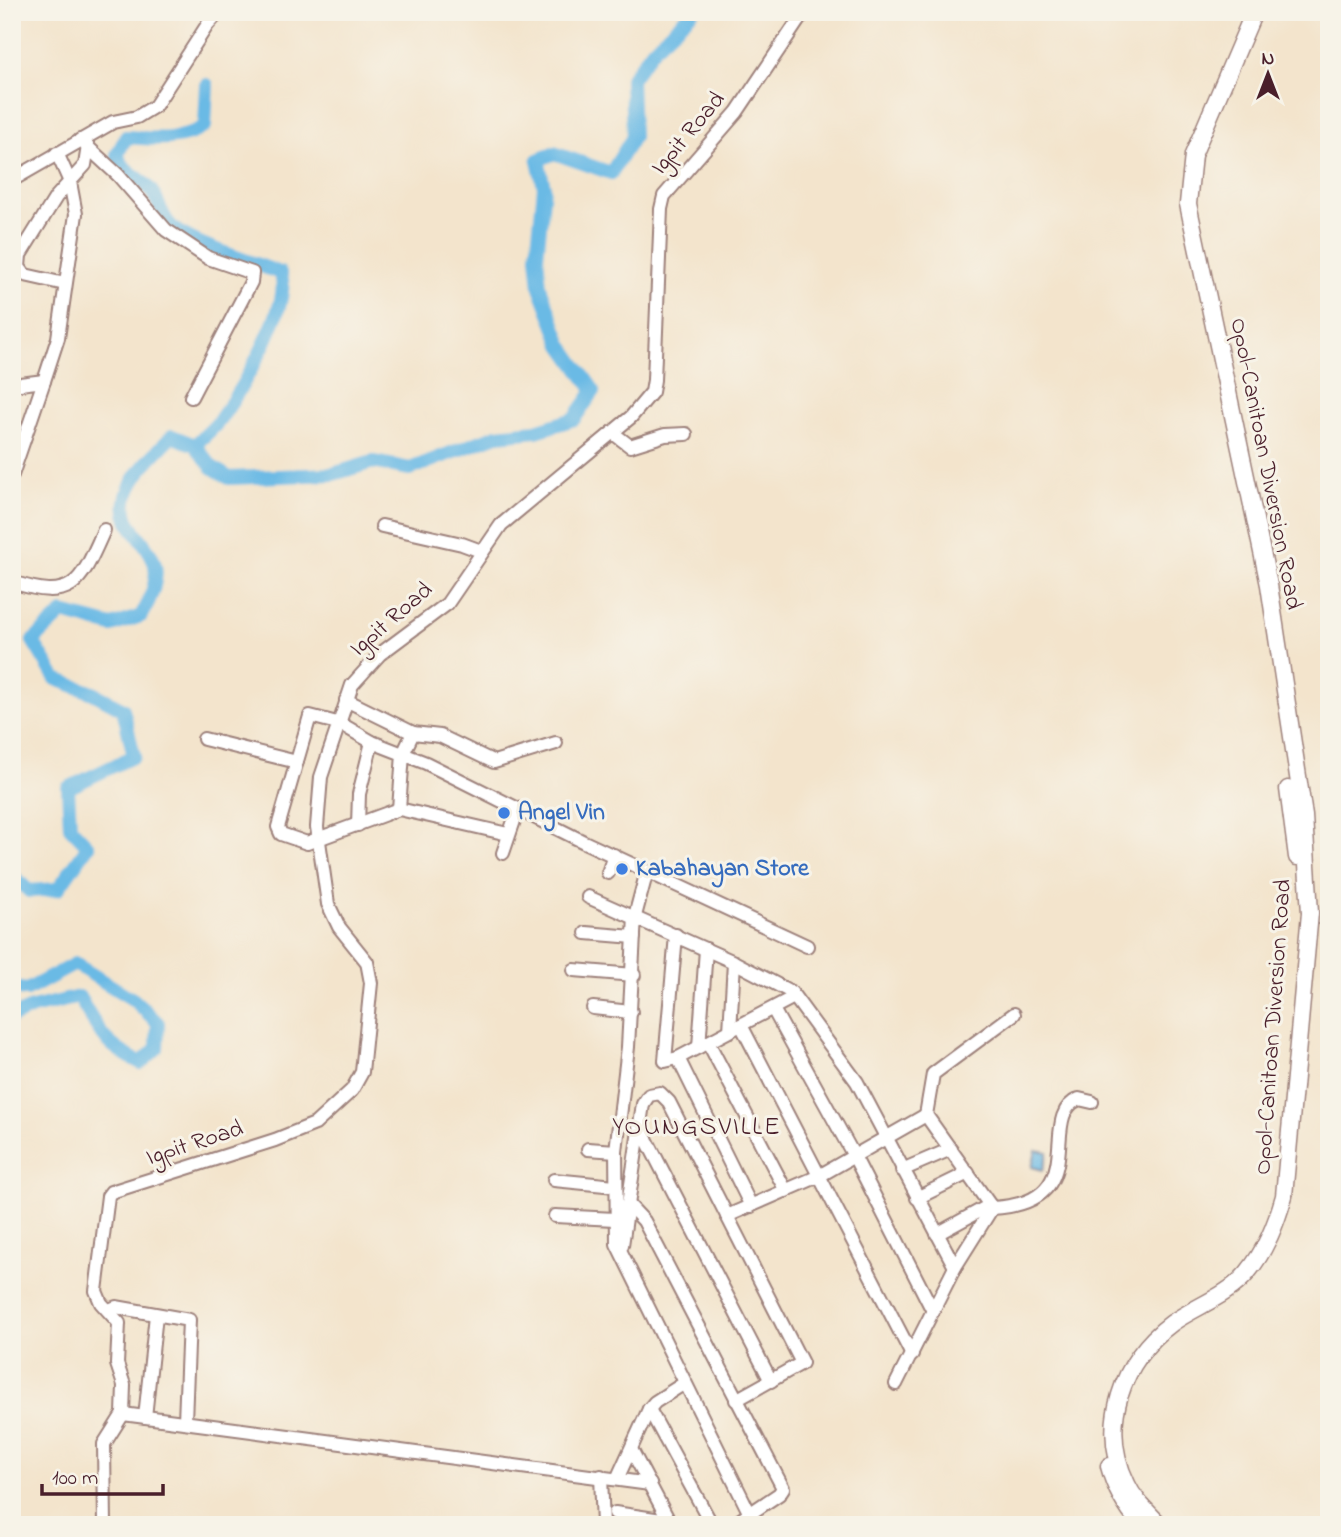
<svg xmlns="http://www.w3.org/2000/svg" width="1341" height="1537" font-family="'Indie Flower',sans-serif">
  <rect width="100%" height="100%" fill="#f7f3e8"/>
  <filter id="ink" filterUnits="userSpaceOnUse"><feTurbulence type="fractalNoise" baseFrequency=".0143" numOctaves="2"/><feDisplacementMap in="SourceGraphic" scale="14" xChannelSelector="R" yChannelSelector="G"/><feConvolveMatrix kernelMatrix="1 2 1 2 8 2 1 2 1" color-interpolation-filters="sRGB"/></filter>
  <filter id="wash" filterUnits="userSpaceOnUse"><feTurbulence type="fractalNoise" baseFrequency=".00686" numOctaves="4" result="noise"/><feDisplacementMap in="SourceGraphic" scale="28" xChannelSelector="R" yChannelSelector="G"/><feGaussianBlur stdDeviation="1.57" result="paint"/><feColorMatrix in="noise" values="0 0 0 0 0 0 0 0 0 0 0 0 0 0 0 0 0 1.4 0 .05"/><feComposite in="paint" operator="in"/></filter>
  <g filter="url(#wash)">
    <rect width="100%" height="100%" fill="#f3e4cc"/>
    <polygon fill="#6bbae5" stroke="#5a6c88" stroke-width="2" points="1036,1150 1048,1152 1043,1170 1032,1167"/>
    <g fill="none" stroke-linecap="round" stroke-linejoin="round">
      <g stroke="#6bbae5" stroke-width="14">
        <path d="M195 445C203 437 212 430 219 421 238 394 295 303 280 273 252 261 190 245 171 226 160 215 158 195 146 185 133 172 126 174 117 155L126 137C153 139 182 142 205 126L207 85"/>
        <path d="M12 875 29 891 58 889 88 846 70 827 68 788 134 756 123 709 93 693 56 679 33 641 63 613 112 626 141 616C150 600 161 577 153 559 144 536 119 525 127 496 133 473 156 453 172 436L195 445 212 467 229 478 333 474 373 462 410 469 497 435 536 431 574 419 594 391 562 345 540 287 537 256 544 187 538 160 554 153 611 173 633 137 631 79 654 48 692 12"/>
        <path d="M12 988 27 990 75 964 134 1000 158 1023 157 1048 141 1063C103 1044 100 1033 79 997L32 1008 12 1017"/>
      </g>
    </g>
  </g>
  <g filter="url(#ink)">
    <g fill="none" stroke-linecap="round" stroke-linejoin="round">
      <defs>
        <g id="minor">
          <polyline points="80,140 118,175 166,230 208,258 252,273 251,282 191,397"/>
          <polyline points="12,180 113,122 137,117 155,106 208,24 219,12"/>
          <polyline points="65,284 25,275 19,267 20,255 56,197 85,165 88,146"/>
          <polyline points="12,385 44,381 58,338 76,214 70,182 57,153"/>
          <polyline points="613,433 630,446 665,435 686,434"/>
          <polyline points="12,475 44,381"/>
          <polyline points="382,526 462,544 481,551"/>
          <path d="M12 582C74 602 80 584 104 530"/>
          <polyline points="346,700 413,733 403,754 399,809"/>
          <polyline points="413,733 440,736 494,762 556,743"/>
          <polyline points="204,739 297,762"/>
          <polyline points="358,825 359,794 372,742"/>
          <polyline points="508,834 399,809 307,843 281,834 278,827 310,716 341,724 372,742 426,763 584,842 807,946"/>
          <polyline points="503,853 518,809"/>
          <polyline points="647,871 635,916 628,1047 616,1151 617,1244 750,1514"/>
          <polyline points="608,873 614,855"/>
          <polyline points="588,897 734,962 791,992 857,1082 955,1267"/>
          <polyline points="586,933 634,937"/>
          <polyline points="676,935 665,1061 678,1058 794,997"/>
          <polyline points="574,970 634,975"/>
          <polyline points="593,1008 631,1012"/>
          <polyline points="773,1009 854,1156 933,1311"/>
          <polyline points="741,1025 912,1355"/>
          <polyline points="730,1031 734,962"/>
          <polyline points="708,1042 786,1191"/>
          <polyline points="699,1047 706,949"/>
          <polyline points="678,1058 751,1206"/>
          <polyline points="926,1115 933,1074 1014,1014"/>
          <polyline points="639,1125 771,1381"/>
          <polyline points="588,1149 616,1151"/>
          <polyline points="902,1170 951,1149"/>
          <polyline points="554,1180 615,1186"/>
          <polyline points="917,1198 968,1173"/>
          <polyline points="628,1204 644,1221 783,1488 779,1494 733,1525"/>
          <path d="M992 1208C1096 1203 1035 1117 1079 1099L1092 1102"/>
          <polyline points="555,1216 615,1219"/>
          <polyline points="727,1216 819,1176 926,1115 992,1208 955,1267 896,1384"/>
          <polyline points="937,1234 990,1205"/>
          <polyline points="622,1245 643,1104 649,1095 660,1093 669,1102 802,1363 736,1400"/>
          <polyline points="109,1310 116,1307 189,1320 185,1421"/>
          <polyline points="649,1409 712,1525"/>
          <polyline points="123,1414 650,1484"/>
          <polyline points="145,1417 156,1315"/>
          <polyline points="632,1451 671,1525"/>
          <polyline points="601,1476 603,1525"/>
          <polyline points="617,1479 649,1409 655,1402 683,1384"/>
          <polyline points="615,1513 668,1521"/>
          <polyline points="105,1525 104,1444 123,1414 124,1385 117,1364 119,1323 101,1303 96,1291 108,1196 111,1192 275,1140 315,1124 352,1090 362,1072 371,983 367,962 339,927 328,904 317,827 321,777 352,685 380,654 447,604 501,525 631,417 652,392 654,380 661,209 664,196 737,112 804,12"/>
        </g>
        <g id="major">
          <polyline points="1288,789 1297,857"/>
          <path d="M1109 1466C1115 1489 1125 1507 1141 1525"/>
          <path d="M1160 1525C1148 1512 1134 1500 1127 1484 1098 1425 1122 1360 1172 1323 1196 1306 1228 1296 1247 1273 1266 1250 1276 1224 1284 1196L1310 913 1304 816 1269 585 1188 204 1193 155 1254 12"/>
        </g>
      </defs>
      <use href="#minor" stroke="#9e827c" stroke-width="16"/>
      <use href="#major" stroke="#9e827c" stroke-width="19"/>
      <use href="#minor" stroke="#fff" stroke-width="12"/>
      <use href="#major" stroke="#fff" stroke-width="16"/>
    </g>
  </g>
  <g fill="#3f7fe0" stroke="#f7f3e8" stroke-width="2.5">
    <circle cx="504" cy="813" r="7"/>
    <circle cx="622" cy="869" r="7"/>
  </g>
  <g text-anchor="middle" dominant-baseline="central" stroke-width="6" stroke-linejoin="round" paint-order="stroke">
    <g font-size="24" fill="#4a1f2b" stroke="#f7f3e8">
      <text transform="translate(689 134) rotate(-50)">Igpit Road</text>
      <text transform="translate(1265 464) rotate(79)">Opol-Canitoan Diversion Road</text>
      <text transform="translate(392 620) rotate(-41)">Igpit Road</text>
      <text transform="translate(1274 1027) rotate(-86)">Opol-Canitoan Diversion Road</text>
      <text transform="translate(195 1144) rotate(-18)">Igpit Road</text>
    </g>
    <g font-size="24" font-weight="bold" fill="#366cbe" stroke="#f7f3e8" text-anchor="start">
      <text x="518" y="813">Angel Vin</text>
      <text x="636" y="869">Kabahayan Store</text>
    </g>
    <g font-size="26" letter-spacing="2" fill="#4a1f2b" stroke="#f7f3e8">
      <text x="697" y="1128">YOUNGSVILLE</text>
    </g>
  </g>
  <rect width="1341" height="1537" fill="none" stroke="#f7f3e8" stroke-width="42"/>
  <g transform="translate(1268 74)" stroke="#f7f3e8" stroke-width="5" paint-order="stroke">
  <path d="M0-5L12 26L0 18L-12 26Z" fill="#4a1f2b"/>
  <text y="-10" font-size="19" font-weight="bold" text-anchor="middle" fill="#4a1f2b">N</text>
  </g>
  <path d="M42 1484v10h121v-10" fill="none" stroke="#4a1f2b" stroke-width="3.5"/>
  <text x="52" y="1484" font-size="21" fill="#4a1f2b" stroke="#f7f3e8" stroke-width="5" paint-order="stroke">100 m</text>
</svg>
